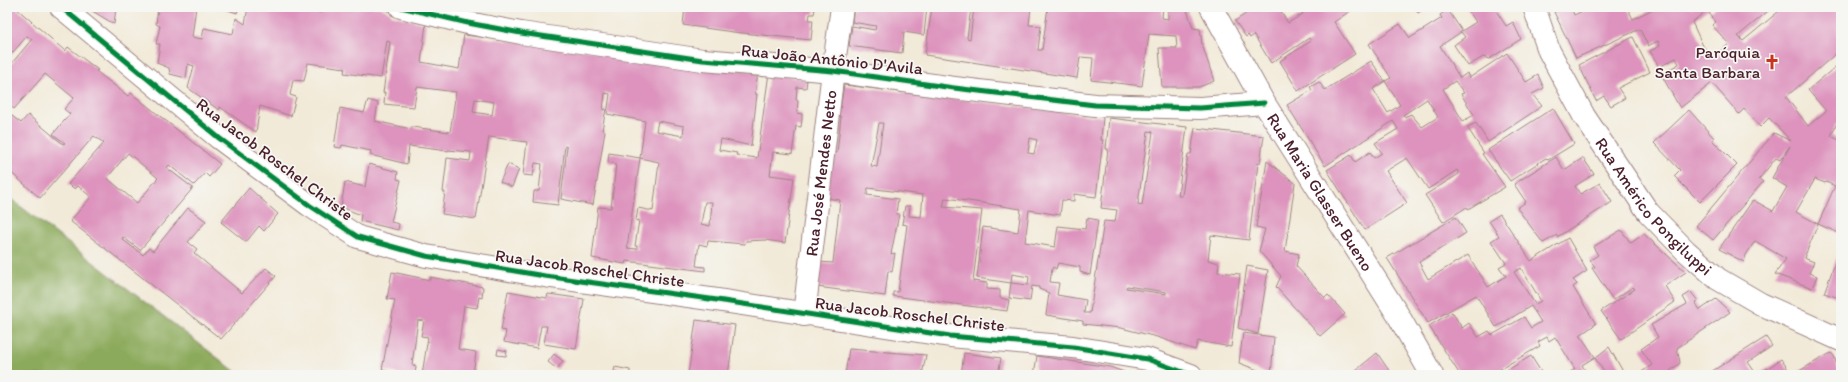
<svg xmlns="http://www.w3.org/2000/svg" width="1848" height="382" font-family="Itim,sans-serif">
  <rect width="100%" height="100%" fill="#f6f6f2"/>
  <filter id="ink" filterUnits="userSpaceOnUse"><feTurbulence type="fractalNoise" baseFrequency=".025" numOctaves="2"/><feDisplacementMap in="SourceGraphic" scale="8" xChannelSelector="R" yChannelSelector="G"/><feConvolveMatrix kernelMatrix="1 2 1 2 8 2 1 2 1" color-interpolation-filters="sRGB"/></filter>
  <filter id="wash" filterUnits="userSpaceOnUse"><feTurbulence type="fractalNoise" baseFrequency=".012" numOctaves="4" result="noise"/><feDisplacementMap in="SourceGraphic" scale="16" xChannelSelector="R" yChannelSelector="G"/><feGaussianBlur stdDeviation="0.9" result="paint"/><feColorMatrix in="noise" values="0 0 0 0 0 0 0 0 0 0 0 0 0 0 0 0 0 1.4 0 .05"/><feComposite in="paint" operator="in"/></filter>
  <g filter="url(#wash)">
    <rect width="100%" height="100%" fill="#f2ead8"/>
    <polygon fill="#8caa5c" stroke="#6b6444" points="7,196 240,375 7,375"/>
    <g id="blocks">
      <g fill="#dd93bd" fill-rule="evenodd">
        <path d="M7 7H15L65 51 68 47 98 70 96 71 128 96 131 93 220 164 209 177 205 173 194 185 169 165 167 168 193 188 140 250 123 237 122 239 143 255 149 248 153 251 188 208 206 221 188 242 197 249 194 253 242 293 266 268 276 276 221 339 70 221 91 197 78 186 75 189 68 184 104 143 94 136 40 198 7 169V112L21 123 28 115 63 144 65 143 53 134 70 114 64 109 74 98 45 74 14 109 7 103V69L32 39 27 36 7 59ZM128 153 158 178 137 203 107 178Z"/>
        <polygon points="86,7 116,8 114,24 89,9"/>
        <path d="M168 7H196L192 37 202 39 204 28 233 34 236 18 245 24 248 7H316L315 11 321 13 322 7H380L391 13V15L426 24 421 62 459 69 464 35 758 72 755 94H757L751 146 721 139 719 150 737 153 736 155 757 158 769 73 807 80 806 88 797 87 796 100H798L797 113 802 114V119L801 127 796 126 792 154 773 152 770 175 794 178 785 243 765 240 746 241 745 244 708 241 707 246 699 244 696 266 705 267V271L626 261 625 264 592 258 598 207 611 208 616 164 608 162 609 153 640 158 627 248 637 249V246H635L639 220 636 221 638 208 653 211 659 162 640 158 645 121 607 114 610 94 605 93 603 110 606 109 602 130 605 131 593 205 561 199 567 147 565 146 558 205 533 202 534 191H539L542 164 535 163 533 176 523 175 527 142 489 137 476 219 442 214 445 192H443L447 158 470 161 471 152 448 150V151L409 146 407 164 370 155 371 151 342 145 341 148 334 147 340 108 364 113 368 100 378 103 375 121 411 129 412 127 450 132 456 92 417 87 414 107 384 104 385 92 383 93 390 42 387 41 381 78 344 73 345 68 308 63 304 81 293 80 290 95 296 97 291 116 260 106 256 132 220 107 219 110 188 88 194 66 188 64 186 78 170 74 169 68 157 63 160 44H156L160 26 156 24 158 8 167 10ZM475 99 494 102 492 115 473 112ZM658 121 684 126 683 136 656 131ZM705 202H712L710 226 701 224Z"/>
        <polygon points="219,7 232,7 238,10 237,13"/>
        <polygon points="685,7 815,7 814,14 810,14 809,20 813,20 811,40 733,32 683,25"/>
        <polygon points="854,7 927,7 924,35 904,32 902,53 849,46 852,26 875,30 876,26 852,22"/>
        <polygon points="932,7 971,7 967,38 970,39 974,7 1031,7 1029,25 1041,26 1038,50 1042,50 1048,7 1163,7 1162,18 1168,19 1168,7 1186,7 1193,28 1200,29 1202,44 1214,81 1199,87 1162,87 1159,48 1177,48 1176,36 1149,34 1142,86 1091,80 1093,58 1080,57 1077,78 925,55"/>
        <polygon points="1252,7 1278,7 1288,23 1303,14 1298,7 1356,7 1334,22 1355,54 1298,91 1280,61 1311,41 1309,38 1271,63 1254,35 1250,38 1248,35 1246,37 1235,21 1253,9"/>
        <polygon points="1414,7 1427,7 1418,13"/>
        <path d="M1466 7H1499L1495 9 1506 26 1513 22 1521 39 1489 59 1483 57 1468 66 1454 45 1465 37 1461 32 1440 46 1460 78 1467 73 1469 78 1507 53 1526 82 1538 75 1544 88 1532 94 1542 106 1488 142 1476 123 1467 127 1484 153 1482 154 1505 187 1468 209 1467 207 1443 222 1425 195 1459 174 1457 170 1428 189 1407 158 1386 171 1407 203 1365 230 1327 170 1351 155 1355 162 1370 152 1374 158 1382 153 1375 143 1398 129 1393 121 1325 166 1287 105 1312 90 1310 87 1319 82 1325 90 1371 61 1385 81 1373 89 1388 113 1400 105 1385 81 1391 78 1369 44 1400 24 1410 38 1442 18 1440 15 1448 10 1462 31 1476 22ZM1455 81 1464 93 1461 94 1474 115 1463 121 1443 89ZM1427 99 1438 117 1422 127 1411 114 1404 117 1403 115Z"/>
        <polygon points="1567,7 1571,7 1574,15 1591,7 1627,7 1633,19 1657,7 1711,7 1692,22 1703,46 1713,57 1729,44 1712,25 1716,22 1709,13 1716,7 1773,7 1738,36 1743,41 1784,7 1836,7 1841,13 1841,49 1786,97 1808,126 1826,111 1808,90 1841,62 1841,125 1837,123 1831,136 1841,141 1841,234 1818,224 1835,186 1826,182 1825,183 1815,179 1796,212 1818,224 1804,258 1814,262 1809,273 1817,276 1812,288 1775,274 1786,259 1755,241 1746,255 1744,262 1719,249 1753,200 1773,211 1787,187 1772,178 1790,146 1780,160 1776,158 1759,179 1763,182 1713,240 1696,226 1774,133 1791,141 1769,118 1760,127 1744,109 1739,114 1712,83 1680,108 1661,74 1679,64 1676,58 1659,67 1650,51 1660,46 1658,41 1648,46 1640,29 1576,58 1554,12"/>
        <polygon points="1633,37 1650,72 1618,88 1625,98 1611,106 1604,96 1596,101 1579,65"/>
        <path d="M844 85 1103 117 1101 140H1103L1096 197 1074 194V201L1062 200 1060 215 1029 210 1025 242 1055 247 1058 226 1085 229 1087 218 1098 220 1090 275 1080 272V267L1058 263 1056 269 1053 267 1052 269 1050 282 1059 283 1057 295 1086 300 1084 313H1090L1104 221 1115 222 1117 210 1101 208 1108 149H1106L1109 118 1187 127 1178 196H1182L1188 154H1191L1195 128 1264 136 1260 163H1258L1249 240 1211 235 1208 260 1219 263 1218 272 1240 274 1231 347 1198 341 1195 350 1157 337 1121 328 1083 324V321L1046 315 1049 293 1039 289V287L1032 286 1030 301 1009 298 1011 283 977 278 983 227 1018 232 1021 209 983 203 945 198 943 207 982 210 973 281 987 283V289L1000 290V298L1009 300 1007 311 893 296V292H898L907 225 902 224 905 206H910L909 216 921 217 923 195 868 188 867 195 898 199 896 214H899L891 254 895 253 892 272 888 271 885 296 817 287 819 262 833 263 840 200 826 198 832 152 837 153 841 117 839 116ZM879 123H883L877 167 871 166ZM1148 131 1153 132 1142 205 1138 204ZM1030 138 1037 140 1034 154 1028 153ZM1012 274 1029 277 1028 285 1011 283ZM1127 286 1166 292V294L1126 288Z"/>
        <polygon points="1553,108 1574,144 1548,160 1546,158 1510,181 1488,150"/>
        <polygon points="1689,110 1714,138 1712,140 1737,165 1700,202 1674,176 1680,170 1654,143"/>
        <polygon points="1556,157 1564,170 1583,158 1594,174 1575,186 1580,194 1600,183 1612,202 1557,237 1557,235 1543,243 1517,208 1526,202 1514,184"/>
        <polygon points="1267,161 1295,183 1285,251 1299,254 1296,266 1325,298 1328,295 1345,314 1320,336 1276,287 1281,276 1259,251 1265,229 1256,227"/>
        <polygon points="369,164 398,172 397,179 401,180 391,222 399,224 398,230 360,221 361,215 341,207 345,182 365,187"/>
        <polygon points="508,164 519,169 512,187 500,182"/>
        <polygon points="249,188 278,214 264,231 259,226 246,242 221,222"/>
        <path d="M1500 214 1531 261 1568 238 1587 271 1573 280 1577 284 1573 287 1596 324 1580 335 1595 357 1582 365 1588 375H1565L1575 369 1555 337 1549 341 1547 337 1538 342 1540 346 1490 375H1460L1429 326 1452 312 1462 328 1469 323 1478 337 1489 331 1492 335 1524 317 1531 328 1541 322 1531 306 1496 327 1476 295 1428 323 1387 258 1456 217 1466 233 1419 262 1428 279 1468 255 1488 287 1506 276 1499 267 1506 263 1491 241 1499 236 1489 221ZM1521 268 1541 301 1535 304 1514 272Z"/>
        <polygon points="1621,230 1631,243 1644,234 1686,272 1665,286 1675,302 1621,339 1601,311 1635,289 1633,287 1613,300 1592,268 1595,267 1590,260 1598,255 1593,247"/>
        <polygon points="1841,247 1841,291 1839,298 1824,293"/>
        <polygon points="1247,266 1268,270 1258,334 1238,328"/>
        <polygon points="392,272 430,280 430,277 483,287 482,298 479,297 477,308 464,306 458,349 476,352 473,375 422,375 428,337 421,336 424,321 418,320 412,365 416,366 415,375 403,375 382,370 395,300 387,299"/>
        <polygon points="508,291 547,298 548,294 584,299 576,349 544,344 547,326 541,326 537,348 504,342 506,331 501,330"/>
        <polygon points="1691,292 1698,301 1695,302 1700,310 1716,299 1730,312 1677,348 1680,363 1670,371 1672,375 1637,375 1652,365 1641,349 1658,337 1651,325 1687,304 1683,297"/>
        <polygon points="696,320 735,325 728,375 688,375"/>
        <polygon points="1243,333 1274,337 1271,375 1239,363"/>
        <polygon points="1766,337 1772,346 1748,362 1757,375 1706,375"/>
        <polygon points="1609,347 1625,375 1606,375 1595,358"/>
        <polygon points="498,349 507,351 506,356 497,355"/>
        <polygon points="849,349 926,355 922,375 845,375"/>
        <polygon points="964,353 1001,358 998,375 961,375"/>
        <polygon points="1377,353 1392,375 1350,375"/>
        <polygon points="1831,353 1834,356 1840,375 1792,375"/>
        <polygon points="554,354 563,361 557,369 548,362"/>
        <polygon points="1037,356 1110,367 1132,375 1034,375"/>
        <polygon points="1531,356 1543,375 1509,375 1506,371"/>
        <polygon points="1781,359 1792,375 1758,375"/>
        <polygon points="615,367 630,370 630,375 613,375"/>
      </g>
    </g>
  </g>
  <g filter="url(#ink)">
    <use href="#blocks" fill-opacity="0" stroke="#9e8482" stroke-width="1"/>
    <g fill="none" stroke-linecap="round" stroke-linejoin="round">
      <defs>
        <g id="minor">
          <polyline points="61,7 219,138 309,205 358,237 426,256 545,276 717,300 950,336 1073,347 1147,359 1191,375"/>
          <polyline points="401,7 468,23 521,33 703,60 833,71 954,88 1095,105 1200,108 1264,103"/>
          <path id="s1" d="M1211 7 1264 103 1398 315 1432 375"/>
          <path id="s2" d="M1534 7 1549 51 1584 116 1648 212 1686 251 1718 279 1761 304 1841 340"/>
          <path id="s3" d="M804 315 833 71 842 7"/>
        </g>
      </defs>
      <use href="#minor" stroke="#9e8482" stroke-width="24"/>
      <use href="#minor" stroke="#fff" stroke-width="22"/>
      <defs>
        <g id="cycleway">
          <polyline points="61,7 219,138 309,205 358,237 426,256 545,276 717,300 950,336 1073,347 1147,359 1191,375"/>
          <polyline points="401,7 468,23 521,33 703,60 833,71 954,88 1095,105 1200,108 1264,103"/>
        </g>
      </defs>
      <use href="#cycleway" stroke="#f6f6f2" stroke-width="8"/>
      <use href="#cycleway" stroke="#00873e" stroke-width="5"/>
    </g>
  </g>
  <defs>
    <symbol id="church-bare" viewBox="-9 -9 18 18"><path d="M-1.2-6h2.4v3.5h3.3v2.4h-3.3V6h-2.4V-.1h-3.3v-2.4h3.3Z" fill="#c8321e" stroke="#f6f6f2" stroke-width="2.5" paint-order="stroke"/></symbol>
  </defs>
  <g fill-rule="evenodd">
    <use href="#church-bare" x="1761" y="51" width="22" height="22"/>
  </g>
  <g text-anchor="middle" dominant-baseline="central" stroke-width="3.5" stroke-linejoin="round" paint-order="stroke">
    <g font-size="17" fill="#4a1f2b" stroke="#f6f6f2" text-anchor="end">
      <text x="1760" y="52">Paróquia<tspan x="1760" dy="20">Santa Barbara</tspan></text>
    </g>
    <g font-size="17" fill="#4a1f2b" stroke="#f6f6f2">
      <text transform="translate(832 59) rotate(6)">Rua João Antônio D'Avila</text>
      <text transform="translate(275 159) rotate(37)">Rua Jacob Roschel Christe</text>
      <text stroke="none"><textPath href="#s3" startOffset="143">Rua José Mendes Netto</textPath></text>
      <text stroke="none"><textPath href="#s1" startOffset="215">Rua Maria Glasser Bueno</textPath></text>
      <text stroke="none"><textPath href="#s2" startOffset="235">Rua Américo Pongiluppi</textPath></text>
      <text transform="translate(590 268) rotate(8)">Rua Jacob Roschel Christe</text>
      <text transform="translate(910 314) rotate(7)">Rua Jacob Roschel Christe</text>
    </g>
  </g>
  <rect width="1848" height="382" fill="none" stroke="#f6f6f2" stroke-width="24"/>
</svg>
